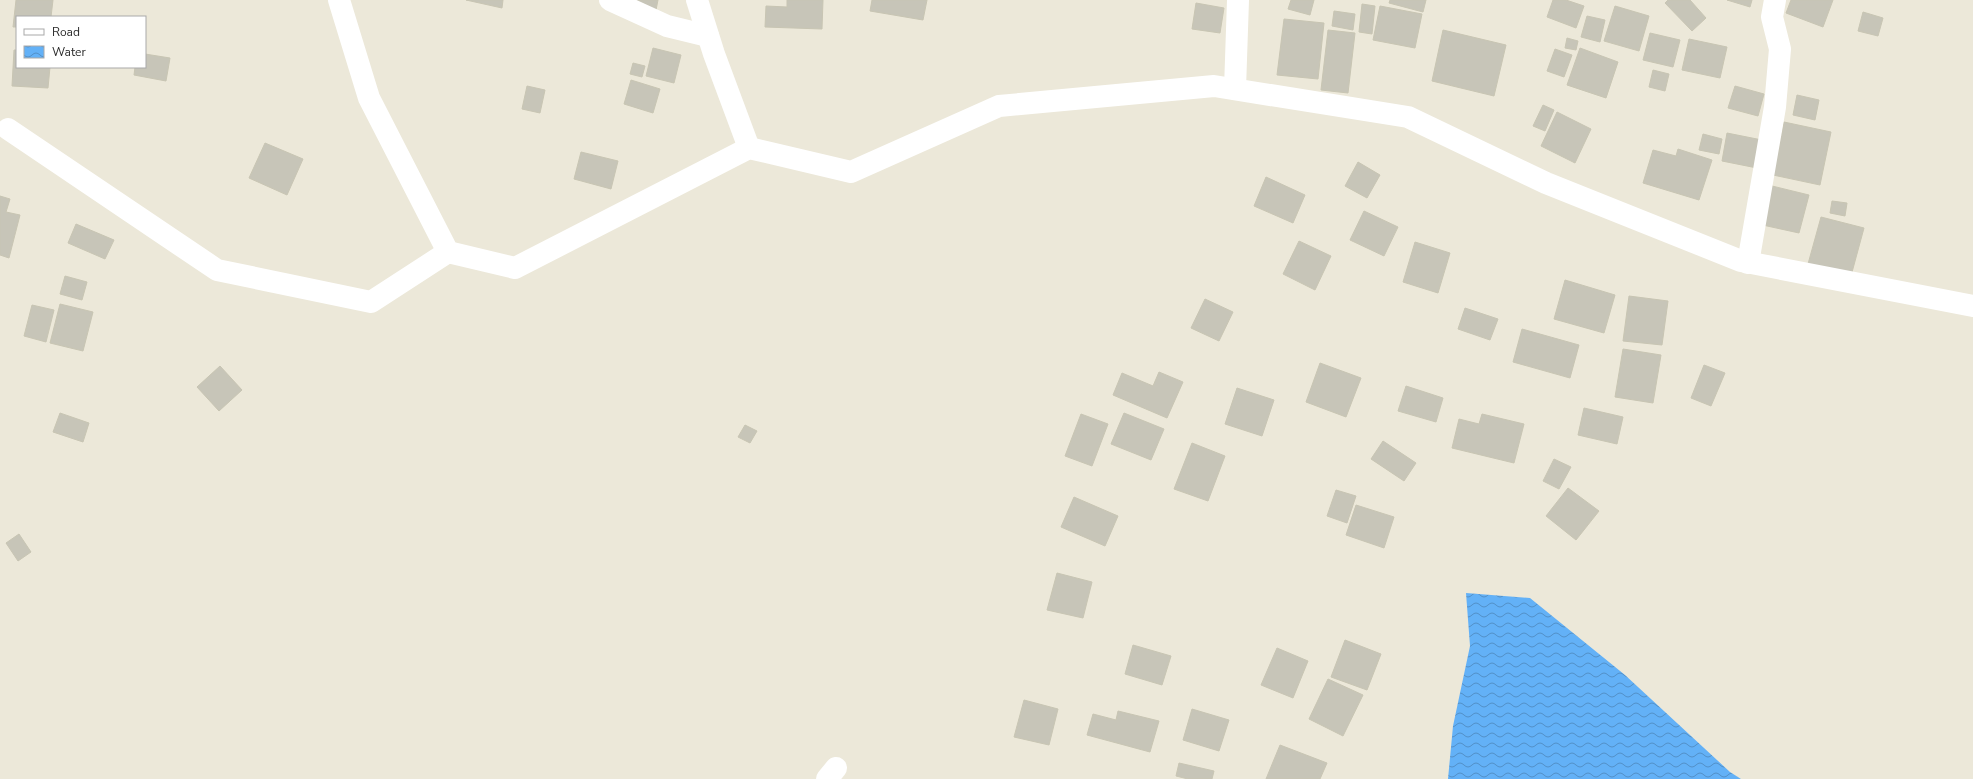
<svg xmlns="http://www.w3.org/2000/svg" width="1973" height="779" font-family="'Nunito Sans',sans-serif">
  <defs>
    <pattern id="water-waves" width="16" height="10" patternUnits="userSpaceOnUse"><rect width="16" height="10" fill="#63b1f7"/><path d="M0 5q4-4 8 0t8 0" fill="none" stroke="#5290c8"/></pattern>
  </defs>
  <rect width="100%" height="100%" fill="#ece8d9"/>
  <polygon fill="url(#water-waves)" points="1466,593 1530,598 1625,675 1730,772 1741,779 1448,779 1453,726 1470,646"/>
  <g fill="#c7c5b8" stroke="#c8c5b3">
    <polygon points="16,0 53,0 51,17 17,17 17,27 13,27"/>
    <polygon points="466,0 503,0 502,8"/>
    <polygon points="636,0 658,0 656,10"/>
    <polygon points="787,0 823,0 822,29 765,27 766,6 787,7"/>
    <polygon points="872,0 927,0 923,20 870,11"/>
    <polygon points="1291,0 1314,0 1310,15 1288,9"/>
    <polygon points="1390,0 1426,0 1423,12 1389,3"/>
    <polygon points="1553,0 1566,0 1584,6 1576,28 1547,17"/>
    <polygon points="1668,0 1690,0 1706,18 1692,31 1665,3"/>
    <polygon points="1727,0 1752,0 1750,7"/>
    <polygon points="1791,0 1833,0 1823,27 1786,13"/>
    <polygon points="1196,3 1224,8 1220,33 1192,29"/>
    <polygon points="1362,4 1375,6 1372,34 1359,32"/>
    <polygon points="1380,6 1422,14 1415,48 1373,40"/>
    <polygon points="1615,6 1649,16 1639,51 1604,41"/>
    <polygon points="1334,11 1355,14 1353,30 1332,26"/>
    <polygon points="1863,12 1883,18 1878,36 1858,31"/>
    <polygon points="1587,16 1605,20 1600,42 1581,37"/>
    <polygon points="1284,19 1324,23 1318,79 1277,75"/>
    <polygon points="1328,30 1355,33 1348,93 1321,90"/>
    <polygon points="1443,30 1506,45 1494,96 1432,81"/>
    <polygon points="1650,33 1680,40 1673,67 1643,60"/>
    <polygon points="1567,38 1578,41 1576,50 1565,48"/>
    <polygon points="1689,39 1727,47 1720,78 1682,70"/>
    <polygon points="653,48 681,55 674,83 646,76"/>
    <polygon points="1580,48 1618,62 1606,98 1567,85"/>
    <polygon points="1555,49 1572,55 1564,77 1547,71"/>
    <polygon points="14,50 17,50 17,67 50,67 48,88 12,86"/>
    <polygon points="145,54 170,58 166,81 134,75 135,67 145,67"/>
    <polygon points="633,63 645,66 642,77 630,74"/>
    <polygon points="1653,70 1669,74 1665,91 1649,87"/>
    <polygon points="631,80 660,89 653,113 624,104"/>
    <polygon points="527,86 545,90 540,113 522,109"/>
    <polygon points="1735,86 1764,94 1758,116 1728,108"/>
    <polygon points="1797,95 1819,100 1815,120 1793,115"/>
    <polygon points="1543,105 1554,110 1545,131 1533,126"/>
    <polygon points="1557,112 1591,129 1575,163 1541,146"/>
    <polygon points="1784,122 1831,132 1820,185 1773,175"/>
    <polygon points="1727,133 1762,140 1757,168 1722,161"/>
    <polygon points="1703,134 1722,139 1719,154 1699,150"/>
    <polygon points="265,143 303,159 287,195 249,178"/>
    <polygon points="1678,149 1712,160 1699,200 1643,183 1653,150 1676,156"/>
    <polygon points="581,152 618,161 611,189 574,179"/>
    <polygon points="1358,162 1380,175 1367,198 1345,186"/>
    <polygon points="1266,177 1305,195 1293,223 1254,206"/>
    <polygon points="1768,185 1809,195 1799,233 1758,224"/>
    <polygon points="0,196 10,199 6,212 20,215 9,258 0,255"/>
    <polygon points="1832,201 1847,203 1845,216 1830,213"/>
    <polygon points="1364,211 1398,227 1384,256 1350,240"/>
    <polygon points="1821,217 1864,228 1851,276 1808,264"/>
    <polygon points="76,224 114,240 105,259 68,243"/>
    <polygon points="1299,241 1331,256 1315,290 1283,274"/>
    <polygon points="1415,242 1450,253 1438,293 1403,282"/>
    <polygon points="65,276 87,282 82,300 60,294"/>
    <polygon points="1565,280 1615,295 1604,333 1554,319"/>
    <polygon points="1629,296 1668,301 1662,345 1623,341"/>
    <polygon points="1205,299 1233,312 1219,341 1191,328"/>
    <polygon points="60,304 93,312 83,351 50,343"/>
    <polygon points="32,305 54,310 46,342 24,336"/>
    <polygon points="1465,308 1498,319 1490,340 1458,329"/>
    <polygon points="1522,329 1579,345 1570,378 1513,362"/>
    <polygon points="1623,349 1661,355 1653,403 1615,397"/>
    <polygon points="1320,363 1361,378 1346,417 1306,402"/>
    <polygon points="1704,365 1725,373 1711,406 1691,398"/>
    <polygon points="220,366 242,390 219,411 197,387"/>
    <polygon points="1159,372 1183,382 1167,418 1113,395 1122,373 1153,386"/>
    <polygon points="1406,386 1443,398 1436,422 1398,411"/>
    <polygon points="1237,388 1274,400 1262,436 1225,424"/>
    <polygon points="1584,408 1623,417 1617,444 1578,435"/>
    <polygon points="60,413 89,423 83,442 53,432"/>
    <polygon points="1124,413 1164,429 1151,460 1111,444"/>
    <polygon points="1081,414 1108,424 1092,466 1065,456"/>
    <polygon points="1482,414 1524,424 1514,463 1452,448 1459,419 1479,424"/>
    <polygon points="745,425 757,431 750,443 738,437"/>
    <polygon points="1383,441 1416,463 1404,481 1371,459"/>
    <polygon points="1192,443 1225,456 1208,501 1174,489"/>
    <polygon points="1554,459 1571,467 1559,489 1543,481"/>
    <polygon points="1568,488 1599,511 1576,540 1546,516"/>
    <polygon points="1336,490 1356,496 1347,523 1327,516"/>
    <polygon points="1074,497 1118,516 1105,546 1061,527"/>
    <polygon points="1356,505 1394,517 1384,548 1346,535"/>
    <polygon points="19,534 31,552 18,561 6,543"/>
    <polygon points="1057,573 1092,582 1083,618 1047,610"/>
    <polygon points="1345,640 1381,654 1367,690 1331,677"/>
    <polygon points="1133,645 1171,656 1162,685 1125,674"/>
    <polygon points="1277,648 1308,661 1293,698 1261,685"/>
    <polygon points="1328,679 1363,695 1343,736 1309,719"/>
    <polygon points="1024,700 1058,709 1049,745 1014,737"/>
    <polygon points="1192,709 1229,720 1219,751 1183,740"/>
    <polygon points="1118,711 1159,721 1150,752 1087,735 1093,714 1116,720"/>
    <polygon points="1280,745 1327,763 1320,779 1266,779"/>
    <polygon points="1179,763 1214,771 1212,779 1188,779 1176,776"/>
  </g>
  <g fill="none" stroke-linecap="round" stroke-linejoin="round">
    <g stroke="#fff" stroke-width="22">
      <polyline points="339,0 369,98 448,252 515,268 749,148 851,172 999,106 1214,86 1408,117 1546,183 1741,261 1973,306"/>
      <polyline points="610,0 667,26 708,36"/>
      <polyline points="697,0 714,54 749,148"/>
      <polyline points="1235,89 1238,0"/>
      <polyline points="8,129 217,270 371,302 448,252"/>
      <polyline points="1748,263 1775,107 1780,49 1772,17 1775,0"/>
      <polyline points="827,779 836,768"/>
    </g>
  </g>
  <rect x="16" y="16" width="130" height="52" fill="#ffffff" stroke="#a9a9a9"/>
  <rect x="24" y="29" width="20" height="6" fill="#ffffff" stroke="#a9a9a9"/>
  <text x="52" y="36" font-size="12" fill="#292929">Road</text>
  <rect x="24" y="46" width="20" height="12" fill="url(#water-waves)" stroke="#a9a9a9"/>
  <text x="52" y="56" font-size="12" fill="#292929">Water</text>
</svg>
